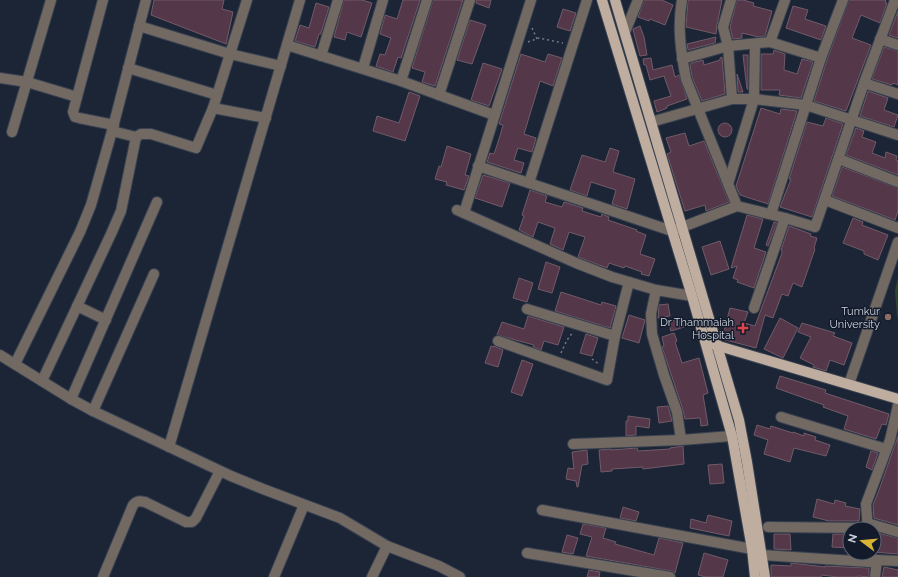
<svg xmlns="http://www.w3.org/2000/svg" width="898" height="577" font-family="Raleway,sans-serif">
  <rect width="100%" height="100%" fill="#1c2536"/>
  <polygon fill="#2f452f" points="898,277 898,319 897,316 895,291"/>
  <g fill="#543749" stroke="#715b68">
    <polygon points="154,0 224,0 222,9 233,12 226,44 151,15"/>
    <polygon points="344,0 362,0 372,3 361,37 347,32 345,40 334,37"/>
    <polygon points="403,0 420,0 401,58 398,57 393,72 376,66 380,54 385,55 391,38 380,34 385,15 397,19"/>
    <polygon points="433,0 463,0 435,86 422,82 425,72 412,68"/>
    <polygon points="476,0 491,0 489,8 476,3"/>
    <polygon points="644,0 662,0 673,5 665,25 650,19 649,21 638,17"/>
    <polygon points="688,0 722,0 717,25 716,34 686,27"/>
    <polygon points="737,0 743,0 754,3 753,6 772,11 765,36 759,37 742,33 742,38 733,39 730,27"/>
    <polygon points="849,0 886,0 885,3 887,3 880,23 861,15 852,38 871,45 846,111 814,101 827,60"/>
    <polygon points="316,3 329,7 321,33 321,34 319,34 315,47 295,41 300,25 309,28"/>
    <polygon points="793,6 808,10 805,19 826,26 821,40 786,28"/>
    <polygon points="563,9 576,13 570,31 557,27"/>
    <polygon points="898,11 898,38 889,35"/>
    <polygon points="470,20 486,25 472,64 457,60"/>
    <polygon points="640,26 644,37 647,55 640,56 633,30 633,29"/>
    <polygon points="716,37 715,43 688,50 687,44"/>
    <polygon points="884,47 898,51 898,85 893,83 892,85 872,79"/>
    <polygon points="774,50 785,54 784,70 797,74 802,59 813,62 801,98 779,95 780,90 761,90 761,54 773,54"/>
    <polygon points="521,54 545,62 548,54 562,58 553,86 540,81 524,134 536,138 532,152 518,148 514,160 524,163 521,173 487,162 490,153 494,154 500,136 503,125 499,124"/>
    <polygon points="743,55 748,55 748,89 747,89"/>
    <polygon points="722,57 725,94 702,101 692,77 690,65 691,63 703,60 704,65 720,60 720,58"/>
    <polygon points="651,58 653,70 672,65 675,77 679,75 687,99 667,106 667,108 657,112 654,101 671,96 664,76 650,80 646,65 644,65 643,59"/>
    <polygon points="483,63 502,69 489,106 471,100"/>
    <polygon points="737,74 743,92 738,92"/>
    <polygon points="868,91 888,98 884,110 898,115 894,127 860,116"/>
    <polygon points="409,92 420,96 405,141 373,131 377,116 399,123"/>
    <polygon points="761,108 780,114 781,109 797,111 768,204 740,195 736,186"/>
    <polygon points="826,118 843,124 812,217 780,207 791,179 789,179 807,122 823,126"/>
    <circle cx="725" cy="130" r="7"/>
    <polygon points="856,128 864,131 862,137 876,142 872,153 885,158 886,152 897,156 896,160 898,161 898,175 846,155"/>
    <polygon points="685,133 689,146 704,141 729,202 706,211 705,205 685,211 667,154 671,152 666,138"/>
    <polygon points="447,146 471,154 465,175 469,176 464,190 446,185 447,182 435,179 439,166 441,167"/>
    <polygon points="610,148 619,151 613,172 635,179 627,209 612,204 616,190 591,182 587,196 570,190 582,155 605,162"/>
    <polygon points="842,167 898,188 898,211 895,220 832,196"/>
    <polygon points="483,175 510,183 502,207 475,198"/>
    <polygon points="530,190 547,196 545,202 562,207 564,202 583,208 582,211 601,217 602,214 609,217 608,220 637,230 636,231 646,235 640,254 655,259 649,276 641,274 642,272 625,266 624,268 609,263 607,268 578,257 585,237 569,232 563,250 550,244 555,228 538,222 533,237 519,230 524,216 522,215"/>
    <polygon points="747,215 763,219 754,248 766,252 754,288 737,282 738,280 733,278 737,266 731,268"/>
    <polygon points="853,218 863,222 862,225 888,235 878,260 864,254 864,251 843,243"/>
    <polygon points="774,222 777,223 768,246 766,245"/>
    <polygon points="789,226 811,234 810,236 817,238 814,248 815,249 802,287 793,283 788,296 782,294 773,318 765,315 756,348 722,339 730,308 748,312 744,323 755,326 782,253 782,251 781,250"/>
    <polygon points="720,241 729,269 711,275 702,247"/>
    <polygon points="546,262 560,267 552,293 538,289"/>
    <polygon points="519,278 533,283 527,302 513,298"/>
    <polygon points="561,292 601,305 602,302 616,306 610,328 555,311"/>
    <polygon points="668,304 670,316 658,318 659,305"/>
    <polygon points="629,315 645,320 639,343 622,338"/>
    <polygon points="528,316 564,327 558,345 544,341 541,350 533,347 534,345 497,335 502,322 524,329"/>
    <polygon points="681,318 684,327 671,331 668,322"/>
    <polygon points="780,318 798,328 783,358 764,349"/>
    <polygon points="802,323 835,333 833,336 852,343 844,365 830,360 826,371 813,367 814,365 800,358 811,337 798,332"/>
    <polygon points="674,333 677,341 675,342 682,363 699,358 708,393 703,395 708,425 701,426 700,418 685,419 683,410 662,347 664,346 662,337"/>
    <polygon points="586,334 598,338 592,356 580,353"/>
    <polygon points="491,346 494,347 494,346 503,350 498,367 485,363"/>
    <polygon points="522,360 533,364 522,396 511,392"/>
    <polygon points="780,376 826,390 825,393 889,414 886,425 882,424 876,439 844,429 848,416 823,407 824,405 776,388"/>
    <polygon points="668,406 672,421 659,423 657,407"/>
    <polygon points="628,416 650,419 649,428 636,426 636,435 626,436 626,421 628,421"/>
    <polygon points="757,425 770,429 771,426 793,433 793,432 804,436 804,433 816,437 815,440 830,445 826,456 794,448 790,462 764,454 768,440 754,435"/>
    <polygon points="898,436 898,525 874,518 873,505 879,490"/>
    <polygon points="683,446 684,464 643,469 643,467 612,469 612,471 601,472 599,450 611,449 611,450 637,448 638,451 670,449 670,448"/>
    <polygon points="587,450 588,464 582,465 578,487 577,487 576,481 566,479 568,468 574,469 572,452"/>
    <polygon points="871,451 878,453 872,470 866,467"/>
    <polygon points="722,464 724,483 710,484 708,465"/>
    <polygon points="817,499 834,504 835,500 846,503 845,506 860,509 859,521 829,521 813,517"/>
    <polygon points="623,507 639,512 636,521 620,518"/>
    <polygon points="708,515 732,521 729,536 690,528 691,519 706,523"/>
    <polygon points="583,524 606,528 603,538 616,542 615,544 654,555 659,538 683,543 675,573 671,571 586,556 592,537 580,534"/>
    <polygon points="874,532 898,538 898,554 874,552"/>
    <polygon points="774,534 790,534 791,550 774,549"/>
    <polygon points="833,534 850,534 850,548 832,547"/>
    <polygon points="567,535 578,538 573,554 562,552"/>
    <polygon points="704,553 728,560 723,577 706,577 698,575"/>
    <polygon points="791,563 825,567 825,566 869,568 869,577 858,576 857,577 837,577 822,575 821,577 771,577 771,565 791,566"/>
    <polygon points="884,567 898,570 898,577 882,577"/>
    <polygon points="589,570 600,572 599,577 587,577"/>
  </g>
  <g fill="none" stroke-linecap="round" stroke-linejoin="round">
    <defs>
      <g id="minor">
        <polyline points="103,0 73,112 75,117 79,118 114,125"/>
        <path d="M682 0C677 26 681 53 686 79L737 206 785 218 754 308"/>
        <polyline points="731,0 723,27 728,46 732,99"/>
        <polyline points="139,26 230,54 281,66"/>
        <polyline points="625,32 638,0"/>
        <polyline points="880,39 898,45"/>
        <polyline points="770,42 785,0"/>
        <polyline points="287,45 401,81 494,115"/>
        <polyline points="321,56 338,0"/>
        <polyline points="682,59 728,46 770,42 821,58"/>
        <polyline points="128,68 217,95"/>
        <polyline points="363,68 383,0"/>
        <polyline points="0,78 27,82 77,97"/>
        <polyline points="401,81 427,0"/>
        <polyline points="864,83 898,94"/>
        <polyline points="439,95 470,0"/>
        <polyline points="213,108 247,0"/>
        <polyline points="651,122 732,99 754,99 806,105 898,135"/>
        <polyline points="12,132 51,0"/>
        <polyline points="136,137 141,134 151,134 196,148 213,108 266,118"/>
        <polyline points="839,159 898,182"/>
        <polyline points="478,166 672,231 737,206"/>
        <polyline points="529,183 587,0"/>
        <polyline points="728,184 754,99 755,44"/>
        <polyline points="825,200 898,228"/>
        <polyline points="457,210 576,263 612,277 656,290"/>
        <polyline points="464,213 531,0"/>
        <polyline points="771,214 821,58 843,0"/>
        <polyline points="785,218 815,227 864,83 895,0"/>
        <polyline points="77,306 106,320"/>
        <polyline points="527,309 615,336"/>
        <polyline points="498,341 607,380 615,336 629,282"/>
        <polyline points="0,355 71,399 93,411 231,476 263,489 340,518 387,546 439,566 460,577"/>
        <polyline points="15,364 80,232 91,205 112,131 146,0"/>
        <polyline points="42,381 111,234 121,211 136,137 112,131"/>
        <polyline points="849,384 898,242"/>
        <polyline points="71,399 157,202"/>
        <polyline points="93,411 154,274"/>
        <polyline points="781,417 886,449"/>
        <polyline points="681,440 677,412 664,375 652,334 651,314 656,290 692,296"/>
        <polyline points="573,444 681,440 732,436"/>
        <polyline points="169,447 300,0"/>
        <polyline points="542,510 752,549"/>
        <polyline points="867,523 898,532"/>
        <polyline points="768,527 867,528"/>
        <polyline points="868,529 866,504 890,440 898,405"/>
        <polyline points="527,553 670,577"/>
        <polyline points="762,555 870,562 877,560 898,561"/>
        <path d="M103 577 133 505C137 500 140 501 145 502L186 522H192L196 518 220 471"/>
        <polyline points="274,577 304,505"/>
        <polyline points="372,577 387,546"/>
        <polyline points="875,577 877,560"/>
      </g>
      <g id="major">
        <polyline points="602,0 692,296 732,436 752,549 755,577"/>
        <polyline points="615,0 739,420 747,462 765,577"/>
        <polyline points="712,344 898,399"/>
      </g>
    </defs>
    <use href="#minor" stroke="#384151" stroke-width="12"/>
    <use href="#major" stroke="#384151" stroke-width="12"/>
    <g stroke="#737b89" stroke-width="1.5" stroke-dasharray="2 3" stroke-linecap="butt">
      <polyline points="532,28 537,39"/>
      <polyline points="528,42 539,38 563,43"/>
      <polyline points="561,353 567,340 573,332"/>
      <polyline points="592,359 600,365"/>
    </g>
    <use href="#minor" stroke="#716962" stroke-width="10"/>
    <use href="#major" stroke="#bfad9f" stroke-width="10"/>
  </g>
  <circle fill="#8d6e63" stroke="#131b2b" stroke-width="1.5" cx="888" cy="317" r="4"/>
  <path fill="#e0444e" stroke="#131b2b" stroke-width="1.5" d="M741 322h4v4h4v4h-4v4h-4v-4h-4v-4h4z"/>
  <g text-anchor="middle" dominant-baseline="central" stroke-width="3" stroke-linejoin="round" paint-order="stroke">
    <g font-size="11" fill="#ccd2dd" stroke="#131b2b" text-anchor="end">
      <text x="880" y="311">Tumkur<tspan x="880" dy="13">University</tspan></text>
      <text x="734" y="322">Dr Thammaiah<tspan x="734" dy="13">Hospital</tspan></text>
    </g>
  </g>
  <g transform="translate(862 541) rotate(286)"><circle r="19" fill="#131b2b" stroke="#5d6472"/>
  <path d="M0-3L7 15L0 10L-7 15Z" fill="#d7b434"/>
  <text y="-6" font-size="11" font-weight="bold" text-anchor="middle" fill="#ccd2dd">N</text>
  </g>
</svg>
